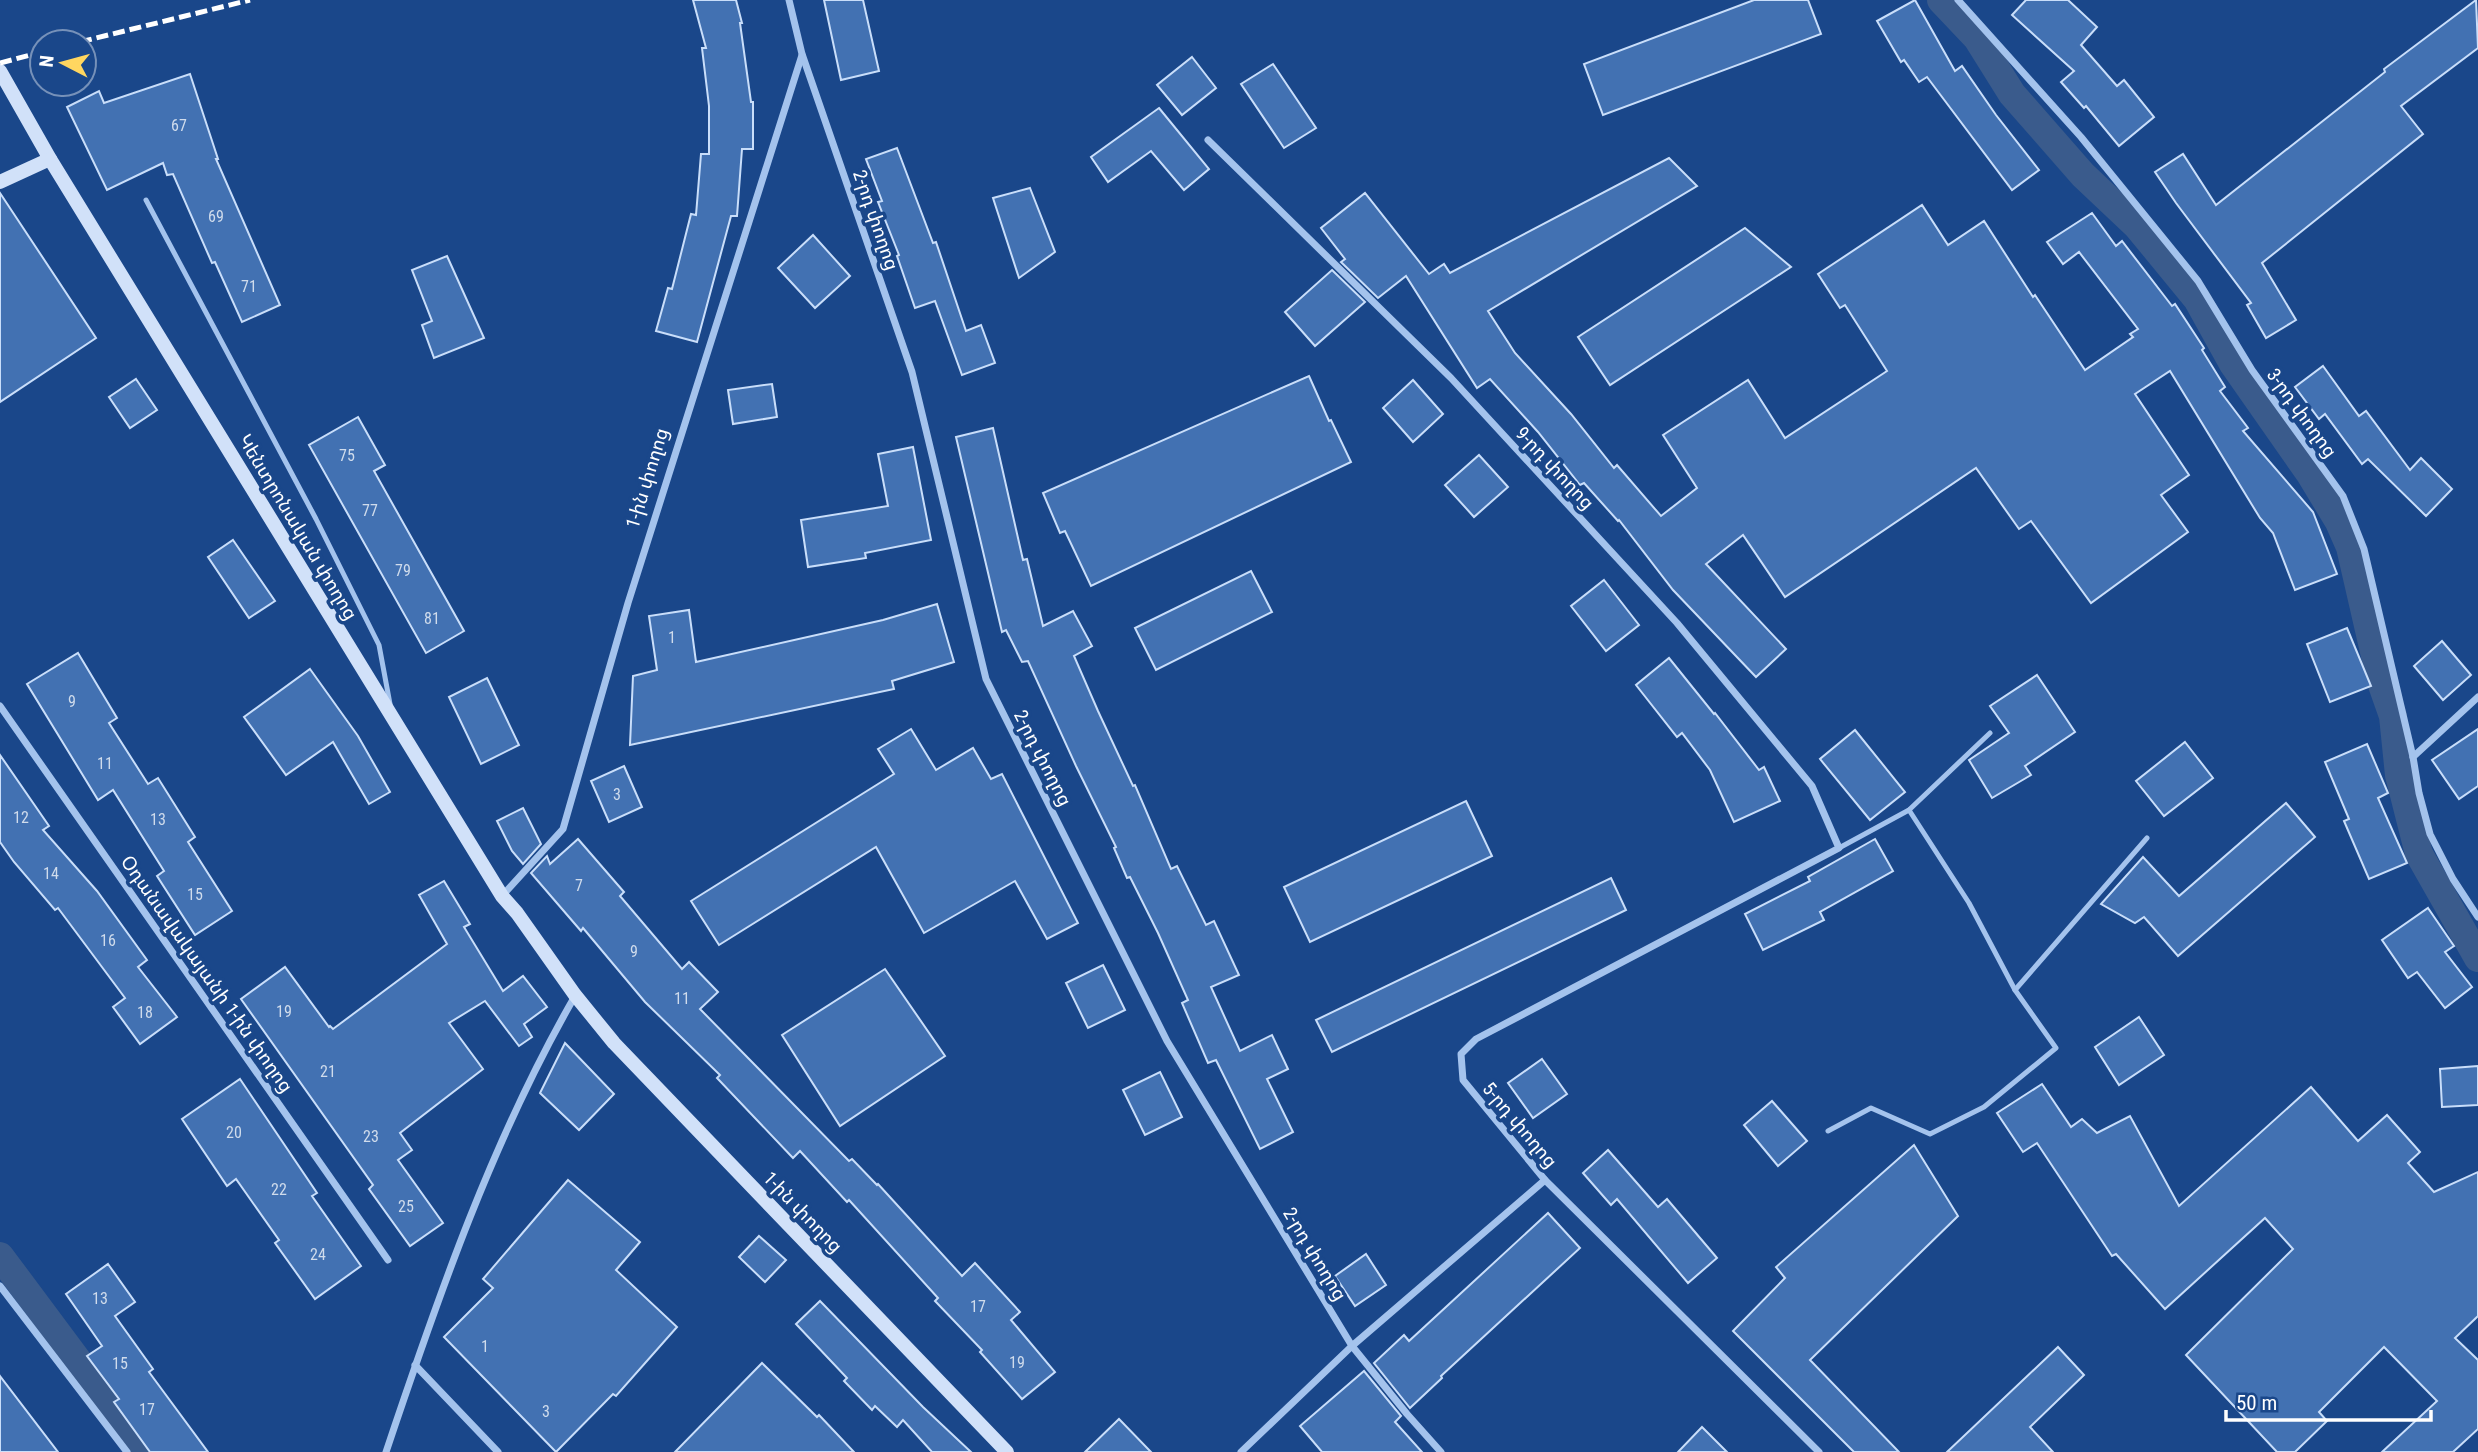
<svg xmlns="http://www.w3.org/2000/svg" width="2478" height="1452" font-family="'Roboto Condensed','Noto Sans Armenian',sans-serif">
  <rect width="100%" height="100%" fill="#1a478a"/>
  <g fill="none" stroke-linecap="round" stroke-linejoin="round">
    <g stroke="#3a5b8c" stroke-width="28">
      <polyline points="1941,0 1977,38 2012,94 2083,175 2137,226 2197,299 2233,364 2310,474 2339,522 2350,547 2381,682 2393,716 2399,775 2419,854 2478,958"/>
      <polyline points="0,1256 146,1452"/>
    </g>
  </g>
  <g fill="#4271b2" stroke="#c9defa" stroke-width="2">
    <polygon points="693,0 736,0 742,23 740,23 751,102 753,102 753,149 742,149 737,216 731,216 697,342 656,331 668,288 672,289 691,214 696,215 701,154 709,154 709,106 702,48 706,48"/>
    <polygon points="824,0 863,0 879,71 841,80"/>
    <polygon points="1754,0 1808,0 1821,34 1603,115 1584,64"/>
    <polygon points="1915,0 1955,71 1962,66 1996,115 2039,170 2012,190 1927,77 1919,82 1904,60 1901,62 1877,21"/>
    <polygon points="2026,0 2068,0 2097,27 2081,45 2117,86 2124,80 2154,117 2119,146 2086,106 2084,108 2061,82 2074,71 2012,15"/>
    <polygon points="2476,0 2478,48 2401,106 2423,134 2262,263 2296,320 2266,338 2247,305 2251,303 2176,203 2155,172 2183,154 2216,205 2385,72 2384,69"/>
    <polygon points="1192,57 1216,88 1182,115 1157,85"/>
    <polygon points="1273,64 1316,128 1284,148 1241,84"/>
    <polygon points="190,74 218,159 216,159 280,305 242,322 215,262 212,263 173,174 167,175 163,163 107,190 67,107 99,91 104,103"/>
    <polygon points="1159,108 1209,169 1184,190 1151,151 1108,182 1091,157"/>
    <polygon points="897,148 933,243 936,242 966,331 981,325 995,363 962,375 935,301 915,308 897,256 899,255 878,202 882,201 866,159"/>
    <polygon points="1669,158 1697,186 1488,311 1515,353 1571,414 1614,468 1617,465 1661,516 1697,488 1663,435 1748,380 1785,438 1887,371 1845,305 1840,308 1818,274 1922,205 1948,245 1984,221 2033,297 2035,295 2085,370 2133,337 2130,334 2138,329 2079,252 2063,264 2047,242 2092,213 2116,246 2122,241 2172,306 2175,304 2204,348 2202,350 2225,387 2220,391 2248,428 2243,431 2313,512 2337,574 2295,590 2273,533 2260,518 2170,371 2135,394 2189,475 2161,495 2188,532 2091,603 2031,521 2019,529 1976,468 1785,597 1743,535 1706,564 1786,649 1756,677 1673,590 1619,520 1618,521 1584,483 1580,485 1538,432 1490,379 1477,388 1406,276 1378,298 1341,262 1345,259 1321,228 1365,193 1429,274 1444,264 1450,273"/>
    <polygon points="1030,188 1055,252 1019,278 993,198"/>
    <polygon points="0,193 96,338 0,402"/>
    <polygon points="1745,228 1791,267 1610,385 1578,337"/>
    <polygon points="813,235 850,276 815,308 778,268"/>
    <polygon points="447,256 484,338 434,358 422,325 432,321 412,270"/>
    <polygon points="1332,270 1365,302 1315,346 1285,312"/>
    <polygon points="2323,366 2359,416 2366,411 2410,470 2421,458 2452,489 2426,516 2368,459 2362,464 2325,414 2319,419 2295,387"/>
    <polygon points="1309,376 1329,421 1331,420 1351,462 1091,586 1065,531 1060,533 1043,493"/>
    <polygon points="136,379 157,410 130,428 109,397"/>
    <polygon points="1413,380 1443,414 1413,442 1383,408"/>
    <polygon points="772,384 777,417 733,424 728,390"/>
    <polygon points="358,417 385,465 374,471 464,631 426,653 309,445"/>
    <polygon points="993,428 1023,560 1027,559 1043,626 1073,611 1092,646 1074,656 1098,711 1133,786 1135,785 1171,869 1177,866 1206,925 1214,921 1239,975 1211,987 1240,1051 1272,1035 1288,1069 1267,1079 1293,1132 1260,1149 1216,1060 1208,1063 1182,1003 1188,1000 1158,933 1130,877 1127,878 1114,848 1116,847 1076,766 1028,661 1022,662 1006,630 1002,632 956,437"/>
    <polygon points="913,447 931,540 865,553 866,558 808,567 801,520 888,506 878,454"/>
    <polygon points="1479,455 1508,487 1474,517 1445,485"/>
    <polygon points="233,540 275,601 249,618 208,557"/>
    <polygon points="1251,571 1272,612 1156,670 1135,628"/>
    <polygon points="1604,580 1639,625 1606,651 1571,606"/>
    <polygon points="937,604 954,662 892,681 894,689 630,745 633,676 657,670 649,616 689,610 696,662 883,620"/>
    <polygon points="2347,628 2371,686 2330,702 2307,644"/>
    <polygon points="2442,641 2471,675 2443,700 2414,666"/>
    <polygon points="78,653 117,718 109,723 148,784 158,778 195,837 188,842 232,911 195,935 157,876 164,871 113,790 98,800 27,684"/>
    <polygon points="1669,658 1714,714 1715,713 1759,770 1764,767 1780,801 1734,822 1710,770 1682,733 1677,737 1636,685"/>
    <polygon points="310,669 358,736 390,792 369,804 333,742 286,775 244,717"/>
    <polygon points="2037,675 2075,732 2025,766 2031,775 1992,798 1969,760 2009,733 1990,706"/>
    <polygon points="487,678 519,745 481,764 449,697"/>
    <polygon points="911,729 936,770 973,748 991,779 1002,774 1078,923 1047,939 1015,881 924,933 876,847 719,945 691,901 894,774 878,749"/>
    <polygon points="2478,729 2478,786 2459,799 2432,760"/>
    <polygon points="1855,730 1905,792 1870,820 1820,759"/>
    <polygon points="2185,742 2213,778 2164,816 2136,781"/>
    <polygon points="2367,744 2388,793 2378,798 2407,863 2369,879 2344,821 2349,819 2325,762"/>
    <polygon points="0,755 49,826 43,830 97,891 147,960 138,967 177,1017 140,1044 113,1007 125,998 58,908 55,910 14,862 0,842"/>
    <polygon points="624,766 642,807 609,822 591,781"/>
    <polygon points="1466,801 1492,856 1310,942 1284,887"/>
    <polygon points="2286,803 2315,837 2178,956 2144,917 2135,923 2101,904 2143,857 2179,896"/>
    <polygon points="523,808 541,844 523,864 512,851 497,821"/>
    <polygon points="578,839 624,892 620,896 682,969 689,962 718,992 700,1009 849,1161 852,1159 877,1185 878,1184 962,1276 975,1263 1020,1312 1011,1320 1055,1372 1022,1399 980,1352 982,1350 935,1301 938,1298 849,1200 847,1202 800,1151 793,1158 717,1078 720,1075 645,1002 583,928 581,931 531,873 547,856 550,864"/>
    <polygon points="1875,839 1893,871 1820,912 1824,920 1763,950 1745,914 1810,881 1808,877"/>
    <polygon points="1611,878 1626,910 1332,1052 1316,1020"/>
    <polygon points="444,881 470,924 464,927 503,991 523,976 547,1007 524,1024 532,1037 519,1046 485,1001 449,1023 483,1069 400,1133 412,1150 398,1160 443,1223 410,1246 369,1189 373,1185 241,999 285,967 329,1027 330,1026 333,1029 447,944 419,895"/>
    <polygon points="2428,908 2454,946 2445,952 2472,987 2445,1008 2417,972 2408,978 2382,940"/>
    <polygon points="1103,965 1125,1010 1088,1028 1066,983"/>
    <polygon points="885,969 945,1056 840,1126 782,1035"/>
    <polygon points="2139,1017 2164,1055 2119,1085 2095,1047"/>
    <polygon points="565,1043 614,1094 579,1130 540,1093"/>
    <polygon points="1542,1059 1567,1094 1533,1118 1508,1083"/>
    <polygon points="2478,1066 2478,1105 2442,1107 2440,1069"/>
    <polygon points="1160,1072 1182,1117 1145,1135 1123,1090"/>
    <polygon points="240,1079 317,1193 312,1196 361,1266 315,1299 275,1243 279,1240 236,1179 227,1186 182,1119"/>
    <polygon points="2042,1084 2071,1127 2082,1119 2097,1133 2130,1116 2179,1206 2311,1087 2358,1141 2387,1115 2420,1152 2408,1163 2434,1192 2478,1172 2478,1316 2455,1338 2478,1360 2478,1429 2453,1452 2382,1452 2437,1401 2384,1347 2319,1412 2327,1421 2295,1452 2277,1452 2186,1355 2293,1249 2265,1218 2165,1309 2116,1254 2112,1256 2037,1143 2023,1152 1997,1113"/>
    <polygon points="1772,1101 1807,1141 1778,1166 1744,1125"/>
    <polygon points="1914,1145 1958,1216 1810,1360 1899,1452 1854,1452 1733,1331 1785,1278 1776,1267"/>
    <polygon points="1608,1150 1658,1207 1667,1199 1717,1258 1688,1283 1617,1199 1611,1205 1583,1173"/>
    <polygon points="568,1180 640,1242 616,1270 677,1327 616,1396 613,1394 556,1452 444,1337 493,1288 483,1279"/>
    <polygon points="1548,1213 1580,1248 1441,1376 1442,1378 1410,1408 1374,1363 1404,1335 1409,1341"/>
    <polygon points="759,1236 786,1260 765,1282 739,1257"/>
    <polygon points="1366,1254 1386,1285 1355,1306 1335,1276"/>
    <polygon points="108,1264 135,1302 115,1316 153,1369 149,1372 208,1452 150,1452 114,1402 119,1399 87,1356 102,1346 66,1294"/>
    <polygon points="820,1301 923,1407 971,1452 932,1452 903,1420 897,1427 875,1406 872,1410 844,1381 847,1378 796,1324"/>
    <polygon points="2058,1347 2084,1375 2030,1427 2053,1452 1947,1452"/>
    <polygon points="762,1363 817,1417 819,1415 854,1452 675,1452"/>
    <polygon points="1364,1371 1401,1416 1395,1422 1422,1452 1322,1452 1300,1426"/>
    <polygon points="0,1376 58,1452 0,1452"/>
    <polygon points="1119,1419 1151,1452 1085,1452"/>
    <polygon points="1702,1427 1727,1452 1678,1452"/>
  </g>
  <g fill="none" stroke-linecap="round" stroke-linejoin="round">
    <g stroke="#a4c3ed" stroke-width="5">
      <polyline points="146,200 316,519 379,645 390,704"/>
      <polyline points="1839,848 1909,810 1990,733"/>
      <polyline points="2015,990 2147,838"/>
      <polyline points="1828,1131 1871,1108 1930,1134 1984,1107 2056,1048 2015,990 1969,903 1909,810"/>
    </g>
    <g stroke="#a4c3ed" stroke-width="7">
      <polyline points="789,0 802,54 912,372 986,679 1167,1041 1352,1346 1407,1414 1441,1452"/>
      <polyline points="1958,0 2081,137 2198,281 2252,370 2343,496 2364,549 2413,757 2419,793 2430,834 2453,879 2478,917"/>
      <polyline points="1208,140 1451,378 1677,623 1812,786 1839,848 1476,1039 1461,1054 1463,1080 1545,1180 1819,1452"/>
      <polyline points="0,706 388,1260"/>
      <polyline points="2413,757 2478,697"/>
      <polyline points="502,896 563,829 628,603 802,55"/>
      <polyline points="0,1286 127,1452"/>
      <polyline points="415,1365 498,1452"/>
      <path d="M386 1452C438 1297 493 1138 575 996"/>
      <polyline points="1241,1452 1352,1346 1545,1180"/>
    </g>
    <g stroke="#d1e1f9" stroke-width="14">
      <polyline points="0,71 50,159 502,896 517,913 575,995 614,1043 1007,1452"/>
      <polyline points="0,182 50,159"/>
    </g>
    <g stroke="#fff" stroke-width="5" stroke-dasharray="12 5" stroke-linecap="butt">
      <polyline points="80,42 250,0"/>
      <polyline points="0,63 42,52"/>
    </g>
  </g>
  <g text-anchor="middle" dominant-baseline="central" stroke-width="7" stroke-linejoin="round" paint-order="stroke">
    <g font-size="16" fill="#d0dcec">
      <text x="179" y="125">67</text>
      <text x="216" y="216">69</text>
      <text x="249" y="286">71</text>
      <text x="347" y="455">75</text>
      <text x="370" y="510">77</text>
      <text x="403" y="570">79</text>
      <text x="432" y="618">81</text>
      <text x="672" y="637">1</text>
      <text x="72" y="701">9</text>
      <text x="105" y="763">11</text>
      <text x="617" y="794">3</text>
      <text x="21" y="817">12</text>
      <text x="158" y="819">13</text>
      <text x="51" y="873">14</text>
      <text x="579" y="885">7</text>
      <text x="195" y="894">15</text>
      <text x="108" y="940">16</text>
      <text x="634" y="951">9</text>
      <text x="682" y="998">11</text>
      <text x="284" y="1011">19</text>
      <text x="145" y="1012">18</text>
      <text x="328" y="1071">21</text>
      <text x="234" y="1132">20</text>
      <text x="371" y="1136">23</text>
      <text x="279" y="1189">22</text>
      <text x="406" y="1206">25</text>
      <text x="318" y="1254">24</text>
      <text x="100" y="1298">13</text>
      <text x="978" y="1306">17</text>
      <text x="485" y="1346">1</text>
      <text x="1017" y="1362">19</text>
      <text x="120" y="1363">15</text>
      <text x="147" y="1409">17</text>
      <text x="546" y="1411">3</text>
    </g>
    <g font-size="19" fill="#fff" stroke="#1a478a">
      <text transform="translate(876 220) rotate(71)">2-րդ փողոց</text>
      <text transform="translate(2302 413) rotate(54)">3-րդ փողոց</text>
      <text transform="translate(1555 468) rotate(47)">9-րդ փողոց</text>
      <text transform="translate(647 478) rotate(-73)">1-ին փողոց</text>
      <text transform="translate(298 527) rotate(59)">Կենտրոնական փողոց</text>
      <text transform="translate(1043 758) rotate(63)">2-րդ փողոց</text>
      <text transform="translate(207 974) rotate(55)">Օդանավակայանի 1-ին փողոց</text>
      <text transform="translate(1520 1125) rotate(50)">5-րդ փողոց</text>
      <text transform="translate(803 1212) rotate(46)">1-ին փողոց</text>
      <text transform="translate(1315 1254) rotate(59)">2-րդ փողոց</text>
    </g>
  </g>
  <g transform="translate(63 63) rotate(276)"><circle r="33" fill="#1a478a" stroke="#7691b9" stroke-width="2"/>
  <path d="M0-5L12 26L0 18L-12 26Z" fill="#ffd660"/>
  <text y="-10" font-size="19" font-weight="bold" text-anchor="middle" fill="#ffffff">N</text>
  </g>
  <path d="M2226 1410v10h205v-10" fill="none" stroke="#ffffff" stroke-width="3.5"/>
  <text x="2236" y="1410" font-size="21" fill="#ffffff" stroke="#1a478a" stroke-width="5" paint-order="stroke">50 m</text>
</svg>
